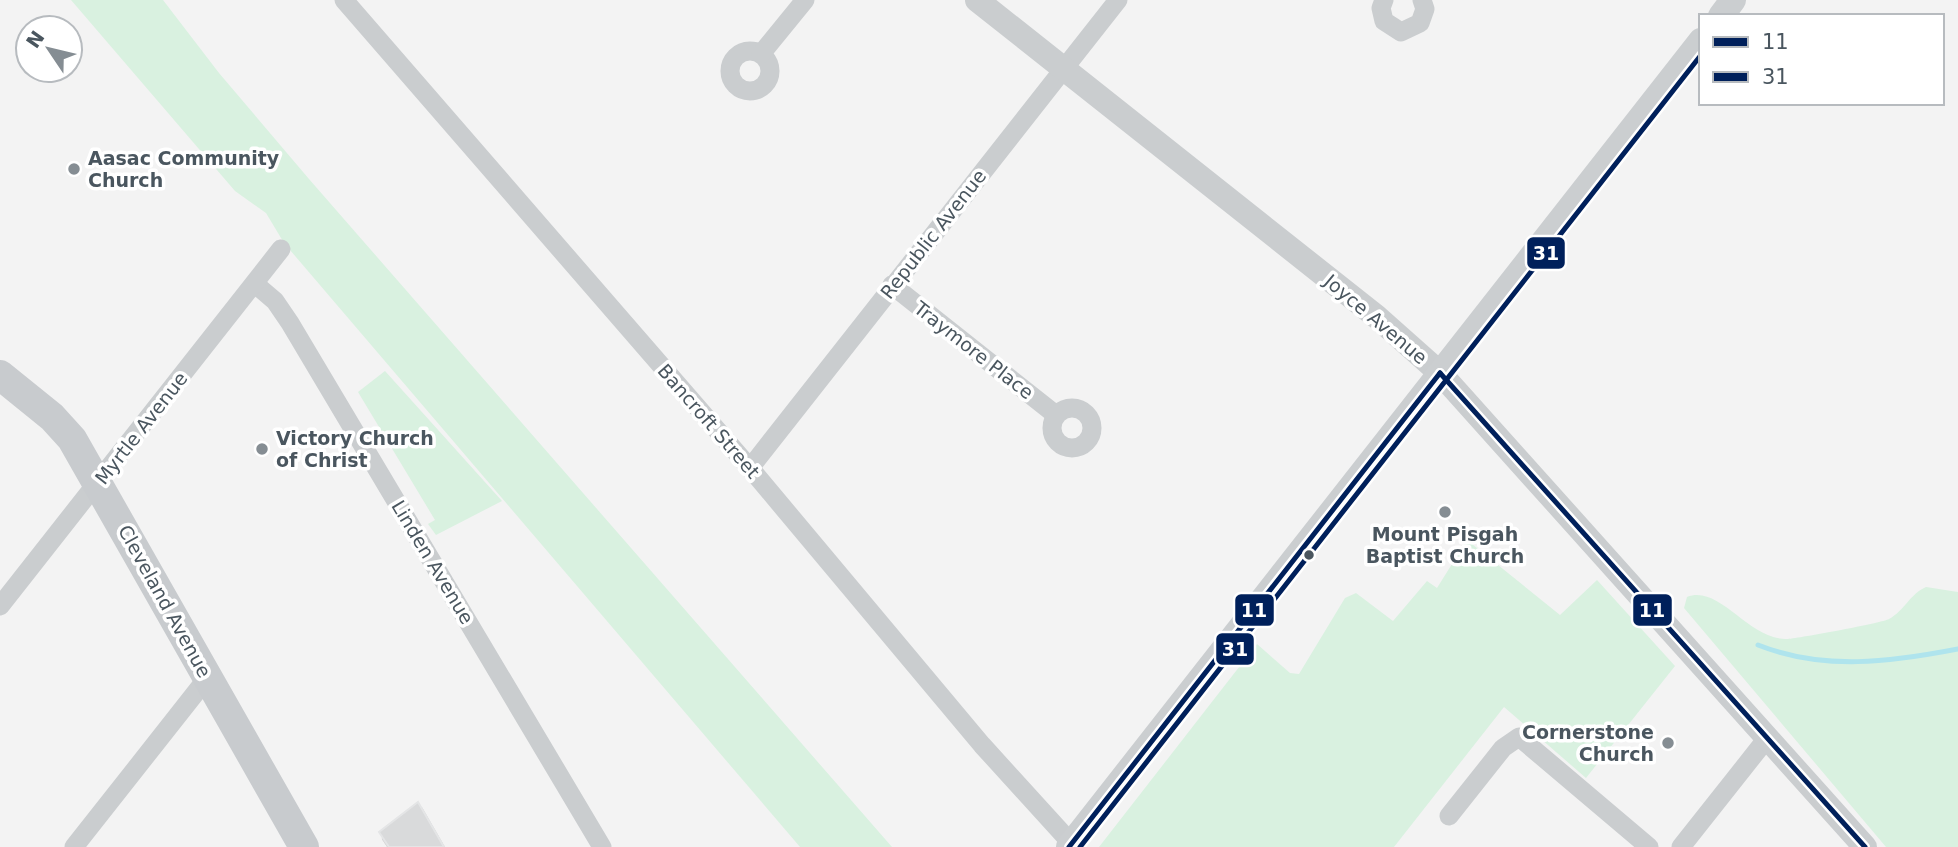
<svg xmlns="http://www.w3.org/2000/svg" width="1958" height="847" font-family="'DejaVu Sans',sans-serif">
  <defs>
    <filter id="shadow"><feDropShadow dx="4" dy="7" stdDeviation="0" flood-color="#0004"/></filter>
  </defs>
  <rect width="100%" height="100%" fill="#f3f3f3"/>
  <g fill="#d9f1e0">
    <polygon points="71,0 163,0 219,73 309,179 892,847 800,847 284,243 266,213 235,191"/>
    <polygon points="385,371 502,501 436,535 428,524 435,520 358,392"/>
    <polygon points="1467,540 1560,615 1597,580 1675,666 1586,778 1504,707 1394,847 1099,847 1257,644 1290,673 1299,674 1345,598 1356,593 1393,621 1427,581 1437,588"/>
    <path d="M1926 587 1958 592V847H1886L1684 608 1687 597C1720 584 1749 641 1788 639 1799 638 1882 623 1889 619 1904 611 1910 594 1926 587Z"/>
  </g>
  <g fill="none" stroke-linecap="round" stroke-linejoin="round">
    <path stroke="#afe4ed" stroke-width="5" d="M1758 645C1824 671 1891 662 1958 649"/>
  </g>
  <polygon fill="#d9dadb" stroke="#e4e5e6" stroke-width="2" filter="url(#shadow)" points="418,802 444,847 389,847 379,832"/>
  <g fill="none" stroke-linecap="round" stroke-linejoin="round">
    <g stroke="#cacdcf" stroke-width="19">
      <polyline points="344,0 750,468 982,745 1072,844"/>
      <polyline points="1384,0 1381,8 1384,21 1401,32 1420,23 1425,9 1422,0"/>
      <circle cx="750" cy="71" r="20"/>
      <polyline points="761,54 805,0"/>
      <polyline points="255,284 275,301 290,323 602,847"/>
      <polyline points="892,285 1056,415"/>
      <circle cx="1072" cy="428" r="20"/>
      <polyline points="750,468 1118,0"/>
      <polyline points="0,606 281,249"/>
      <polyline points="1449,816 1503,748 1519,737 1649,847"/>
      <polyline points="74,847 208,677"/>
      <polyline points="1681,847 1768,737"/>
    </g>
    <polyline stroke="#cacdcf" stroke-width="24" points="977,0 1377,317 1440,373 1865,847"/>
    <g stroke="#cbced0" stroke-width="26">
      <polyline points="1721,16 1733,0"/>
      <polyline points="1069,847 1701,41"/>
    </g>
    <polyline stroke="#c8cbce" stroke-width="30" points="0,375 52,417 72,439 304,847"/>
    <defs>
      <g id="bus-1">
        <polyline points="1440,373 1865,847"/>
        <polyline points="1069,847 1440,373"/>
      </g>
      <polyline id="bus-2" points="1080,847 1701,55"/>
    </defs>
    <use href="#bus-1" stroke="#fff" stroke-width="10"/>
    <use href="#bus-2" stroke="#fff" stroke-width="10"/>
    <use href="#bus-1" stroke="#00205b" stroke-width="5"/>
    <use href="#bus-2" stroke="#00205b" stroke-width="5"/>
  </g>
  <g fill="#858d93" stroke="#fff" stroke-width="2.5">
    <circle cx="74" cy="169" r="7"/>
    <circle cx="262" cy="449" r="7"/>
    <circle cx="1445" cy="512" r="7"/>
    <circle cx="1668" cy="743" r="7"/>
  </g>
  <circle fill="#4a565f" stroke="#fff" stroke-width="2.5" cx="1309" cy="555" r="6"/>
  <g text-anchor="middle" dominant-baseline="central" stroke-width="7" stroke-linejoin="round" paint-order="stroke">
    <g font-size="19" font-weight="bold" fill="#4a565f" stroke="#fff" text-anchor="start">
      <text x="88" y="158">Aasac Community<tspan x="88" dy="22">Church</tspan></text>
      <text x="276" y="438">Victory Church<tspan x="276" dy="22">of Christ</tspan></text>
      <text x="1445" y="534" text-anchor="middle">Mount Pisgah<tspan x="1445" dy="22">Baptist Church</tspan></text>
      <text x="1654" y="732" text-anchor="end">Cornerstone<tspan x="1654" dy="22">Church</tspan></text>
    </g>
    <g font-size="19" fill="#4a565f" stroke="#fff">
      <text transform="translate(933 234) rotate(-52)">Republic Avenue</text>
      <text transform="translate(1376 319) rotate(40)">Joyce Avenue</text>
      <text transform="translate(974 350) rotate(38)">Traymore Place</text>
      <text transform="translate(709 421) rotate(49)">Bancroft Street</text>
      <text transform="translate(141 428) rotate(-52)">Myrtle Avenue</text>
      <text transform="translate(433 562) rotate(59)">Linden Avenue</text>
      <text transform="translate(165 601) rotate(61)">Cleveland Avenue</text>
    </g>
  </g>
  <g stroke="#fff" stroke-width="2.5">
    <rect x="1526" y="236" width="40" height="34" rx="7" fill="#00205b"/>
    <rect x="1234" y="593" width="41" height="34" rx="7" fill="#00205b"/>
    <rect x="1632" y="593" width="41" height="34" rx="7" fill="#00205b"/>
    <rect x="1215" y="632" width="40" height="34" rx="7" fill="#00205b"/>
  </g>
  <g font-size="19" text-anchor="middle" font-weight="bold" fill="#fff">
    <text x="1546" y="260">31</text>
    <text x="1254" y="617">11</text>
    <text x="1652" y="617">11</text>
    <text x="1235" y="656">31</text>
  </g>
  <rect x="1699" y="14" width="245" height="91" fill="#ffffff" stroke="#b7bbbf" stroke-width="2"/>
  <rect x="1713" y="37" width="35" height="10" fill="#00205b" stroke="#b7bbbf" stroke-width="2"/>
  <text x="1762" y="49" font-size="21" fill="#4a565f">11</text>
  <rect x="1713" y="72" width="35" height="10" fill="#00205b" stroke="#b7bbbf" stroke-width="2"/>
  <text x="1762" y="84" font-size="21" fill="#4a565f">31</text>
  <g transform="translate(49 49) rotate(305)"><circle r="33" fill="#ffffff" stroke="#b7bbbf" stroke-width="2"/>
  <path d="M0-5L12 26L0 18L-12 26Z" fill="#858d93"/>
  <text y="-10" font-size="19" font-weight="bold" text-anchor="middle" fill="#4a565f">N</text>
  </g>
</svg>
